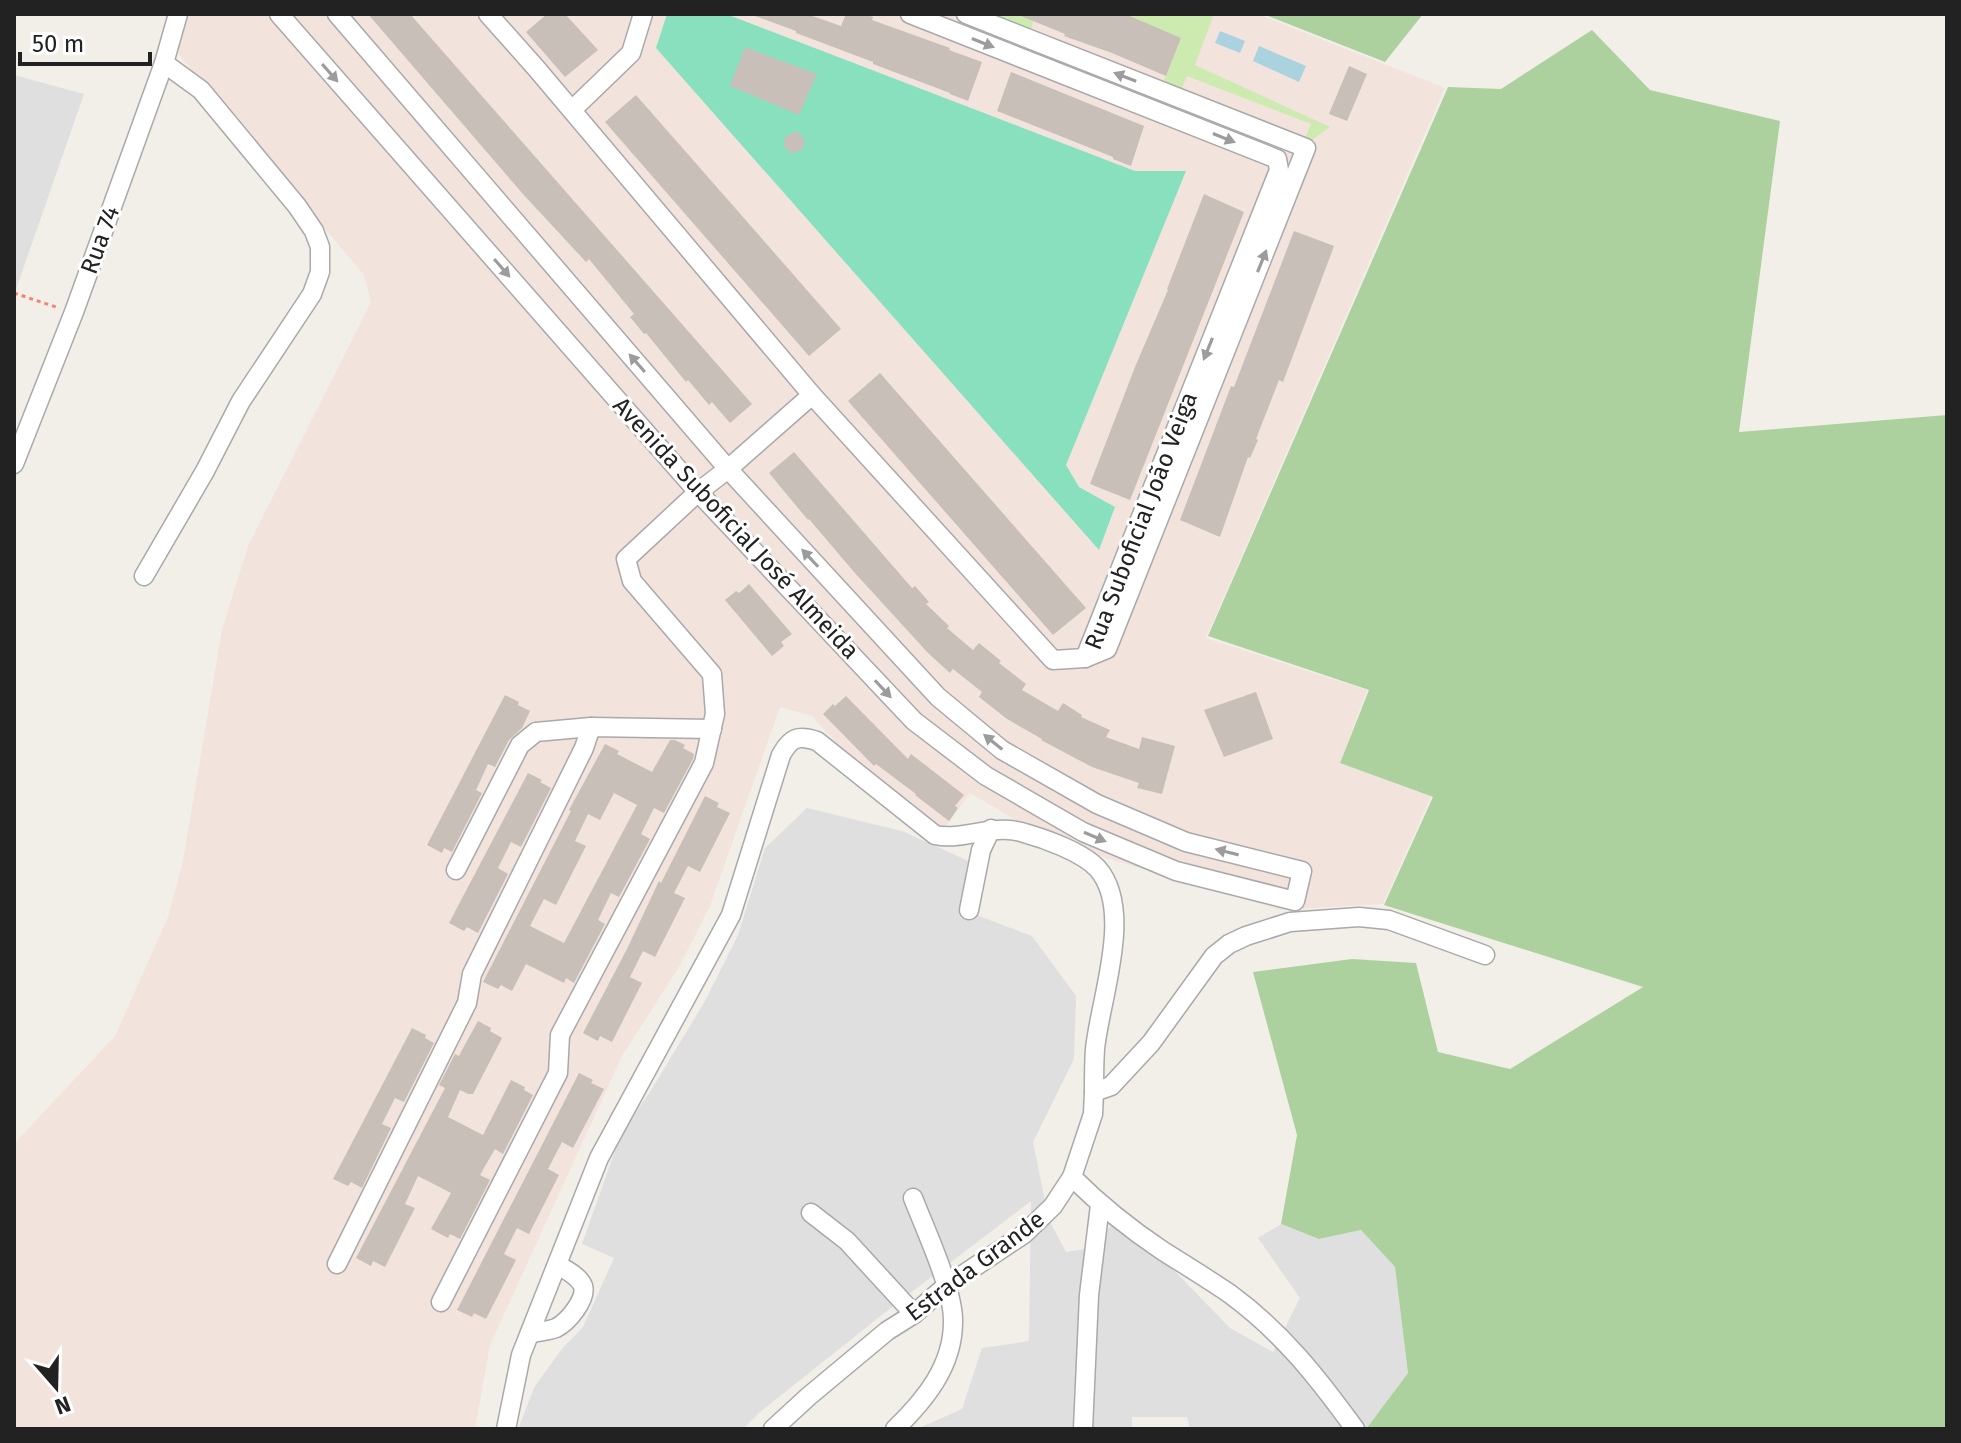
<svg xmlns="http://www.w3.org/2000/svg" width="1961" height="1443" font-family="'Fira Sans',sans-serif">
  <rect width="100%" height="100%" fill="#f2efe9"/>
  <g fill="#e0dfdf">
    <polygon points="14,75 84,94 14,295"/>
    <polygon points="807,808 902,831 973,863 979,916 1032,936 1076,996 1074,1059 1033,1142 1049,1220 1066,1252 1097,1247 1113,1222 1132,1227 1230,1328 1273,1352 1300,1298 1258,1238 1281,1224 1319,1239 1361,1230 1395,1267 1408,1373 1366,1429 1190,1429 1187,1417 1132,1417 1132,1429 917,1429 962,1409 982,1348 1029,1341 1031,1201 883,1314 760,1412 743,1429 518,1429 535,1386 562,1349 583,1327 614,1258 582,1244 622,1131 650,1092 705,1001 738,935 765,848"/>
  </g>
  <polygon fill="#f3e3dd" points="161,14 667,14 657,49 1099,550 1115,508 1079,487 1065,466 1186,171 1135,171 726,14 1258,14 1445,88 1206,638 1367,690 1340,763 1431,797 1383,904 1280,910 1106,858 1033,830 970,793 942,832 850,758 812,716 780,707 710,906 679,967 622,1056 490,1345 475,1429 14,1429 14,1144 115,1036 168,917 183,861 222,629 248,546 371,302 364,275 179,55 176,21"/>
  <g fill="#cdebb0">
    <polygon points="1002,14 1036,14 1030,32 998,20"/>
    <polygon points="1125,14 1214,14 1195,65 1330,127 1309,142 1304,141 1311,124 1187,76 1180,93 1162,86 1181,38 1164,31 1138,31 1142,21"/>
  </g>
  <g fill="#add19e">
    <polygon points="1263,14 1423,14 1385,62"/>
    <polygon points="1592,30 1650,90 1780,121 1739,432 1947,415 1947,1429 1366,1429 1408,1373 1395,1267 1361,1230 1319,1239 1281,1224 1297,1135 1253,972 1352,959 1416,963 1438,1052 1510,1069 1643,987 1384,905 1433,797 1340,763 1369,690 1208,636 1448,87 1501,89"/>
  </g>
  <polygon fill="#88e0be" points="667,14 726,14 1135,171 1186,171 1066,465 1079,487 1115,507 1099,550 656,48"/>
  <g fill="#aad3df">
    <polygon points="1220,31 1245,41 1240,53 1215,43"/>
    <polygon points="1259,46 1306,66 1299,82 1253,61"/>
  </g>
  <g fill="#c7bfb8" fill-rule="evenodd">
    <polygon points="368,14 410,14 752,404 730,423 712,402 709,405 688,380 686,382 646,333 644,334 630,317 634,314 589,259 586,262 522,193"/>
    <polygon points="547,14 565,14 598,50 565,77 526,32"/>
    <polygon points="756,14 807,14 841,26 846,14 864,14 873,17 872,20 950,48 949,50 982,62 968,101 950,94 950,93 873,64 873,62 796,33 796,31 755,16"/>
    <polygon points="1016,14 1125,14 1181,38 1166,76 1112,53 1064,36 1065,34"/>
    <polygon points="745,47 817,74 799,115 730,86"/>
    <polygon points="1349,66 1367,74 1347,121 1329,114"/>
    <polygon points="1011,72 1144,126 1131,166 1113,159 1113,157 997,111"/>
    <polygon points="636,95 841,329 809,356 605,122"/>
    <polygon points="797,131 805,140 802,150 791,153 784,146 785,137"/>
    <polygon points="1204,194 1244,212 1130,500 1090,484 1135,367 1168,290 1167,289"/>
    <polygon points="1294,231 1334,246 1283,382 1279,380 1256,439 1258,440 1250,458 1248,457 1220,537 1180,520 1231,386 1234,387"/>
    <polygon points="880,373 1086,608 1053,635 848,401"/>
    <polygon points="794,452 912,588 915,586 929,602 926,604 949,626 947,628 973,650 979,643 1001,661 999,663 1026,684 1022,690 1058,711 1063,703 1082,715 1081,717 1110,730 1106,737 1139,749 1142,737 1175,746 1162,794 1137,788 1139,783 1092,767 1041,740 1042,739 1007,719 979,697 982,692 953,669 950,673 928,653 854,572 809,519 808,520 769,473"/>
    <polygon points="749,584 792,634 781,642 784,646 772,656 725,600 736,591 739,593"/>
    <polygon points="1256,692 1273,739 1224,757 1204,710"/>
    <polygon points="505,695 519,702 518,705 530,711 522,728 509,740 495,767 488,764 476,790 482,793 452,852 444,848 442,853 427,845"/>
    <polygon points="846,696 908,759 911,754 964,795 955,806 958,808 949,821 915,795 916,794 876,764 874,766 823,714 833,704 835,706"/>
    <path d="M670 740H675L685 745 683 748 694 754 693 759 664 813 654 808 641 834 650 839 619 897 611 893 598 920 605 924 574 983 566 978 564 983 526 964 512 991 501 985 498 989 483 982 571 811 569 810 605 744 619 751 617 754 652 772ZM614 793 637 805 564 943 530 926 544 899 556 905 586 846 575 841 588 814 600 820Z"/>
    <polygon points="528,773 542,780 540,782 551,788 521,847 511,842 498,868 508,874 478,933 467,927 464,931 449,923"/>
    <polygon points="705,796 719,803 717,807 730,813 700,872 688,866 674,893 685,898 655,957 643,951 630,977 642,983 612,1042 600,1036 598,1041 583,1033 627,949 659,881 661,883"/>
    <polygon points="478,1021 491,1028 490,1031 502,1038 473,1094 468,1094 460,1090 448,1117 483,1135 511,1080 525,1087 524,1090 533,1095 503,1154 495,1149 480,1175 490,1180 460,1239 450,1234 448,1238 431,1229 451,1193 418,1176 405,1204 415,1208 385,1267 373,1261 371,1266 356,1258 445,1088 439,1085 455,1054 459,1056 462,1050"/>
    <polygon points="412,1028 426,1035 425,1038 434,1043 404,1102 395,1098 382,1124 391,1128 362,1188 351,1182 348,1186 333,1179"/>
    <polygon points="579,1073 593,1080 591,1083 604,1089 573,1148 562,1142 548,1169 559,1175 529,1234 517,1228 504,1254 516,1260 486,1319 474,1313 472,1317 457,1310"/>
  </g>
  <g fill="none" stroke-linecap="round" stroke-linejoin="round">
    <defs>
      <g id="minor">
        <polyline points="279,14 698,492 914,721 986,776 1083,832 1176,871 1295,901 1302,871 1186,842 1097,804 1002,750 938,697 728,469 337,14"/>
        <polyline points="488,14 536,68 812,395 1053,660 1085,658 1107,649 1306,148 966,14"/>
        <polyline points="910,14 1277,159 1279,170 1085,658"/>
        <polyline points="572,110 631,53 643,14"/>
        <polyline points="14,464 74,312 164,63 178,14"/>
        <polyline points="144,576 205,471 241,401 312,294 320,272 320,247 314,231 297,206 201,90 164,63"/>
        <polyline points="456,870 520,745 536,732 591,727 712,729"/>
        <polyline points="969,910 981,850 991,829"/>
        <path d="M1072 1177C1100 1205 1130 1229 1163 1251 1185 1265 1208 1279 1230 1294 1282 1332 1318 1378 1355 1429"/>
        <polyline points="811,1213 847,1241 914,1314"/>
        <polyline points="337,1264 467,1003 472,974 584,748 591,727"/>
        <polyline points="441,1302 558,1073 560,1035 704,763 715,714 712,674 632,581 626,559 698,492 728,469 812,395"/>
        <path d="M530 1333C538 1332 548 1331 556 1328 568 1322 587 1299 583 1286 579 1276 566 1270 558 1265"/>
        <path d="M506 1429 521 1355 599 1158 731 915 781 755C791 737 798 735 817 741L935 835C963 841 991 824 1021 832 1043 838 1083 852 1098 869 1134 911 1100 999 1095 1049 1094 1063 1094 1078 1094 1092"/>
        <polyline points="773,1429 809,1396 887,1331 914,1314 946,1286 1024,1234 1053,1206 1072,1177 1093,1114 1094,1092 1111,1086 1151,1043 1214,956 1229,944 1246,936 1290,922 1359,917 1389,920 1485,955"/>
        <path d="M895 1429C925 1400 953 1366 953 1322 954 1291 925 1229 913 1198"/>
        <polyline points="1083,1429 1089,1295 1100,1205"/>
      </g>
    </defs>
    <use href="#minor" stroke="#a9a9a9" stroke-width="21"/>
    <polyline stroke="#fa8072" stroke-width="3" stroke-dasharray="4 4" stroke-linecap="butt" points="14,293 59,308"/>
    <use href="#minor" stroke="#fff" stroke-width="18"/>
  </g>
  <defs><path id="oneway-solid" d="M-6-.8H1V-3.2L6.5 0L1 3.2V.8H-6Z" transform="scale(2)"/></defs>
  <g fill="#9c9c9c">
    <use href="#oneway-solid" transform="translate(983 43) rotate(22)"/>
    <use href="#oneway-solid" transform="translate(330 73) rotate(49)"/>
    <use href="#oneway-solid" transform="translate(1125 77) rotate(-159)"/>
    <use href="#oneway-solid" transform="translate(1224 138) rotate(22)"/>
    <use href="#oneway-solid" transform="translate(1262 261) rotate(-68)"/>
    <use href="#oneway-solid" transform="translate(502 268) rotate(49)"/>
    <use href="#oneway-solid" transform="translate(1208 349) rotate(112)"/>
    <use href="#oneway-solid" transform="translate(637 363) rotate(-131)"/>
    <use href="#oneway-solid" transform="translate(810 558) rotate(-133)"/>
    <use href="#oneway-solid" transform="translate(883 689) rotate(47)"/>
    <use href="#oneway-solid" transform="translate(993 742) rotate(-141)"/>
    <use href="#oneway-solid" transform="translate(1095 837) rotate(23)"/>
    <use href="#oneway-solid" transform="translate(1227 852) rotate(-166)"/>
  </g>
  <g text-anchor="middle" dominant-baseline="central" stroke-width="6" stroke-linejoin="round" paint-order="stroke">
    <g font-size="24" fill="#222" stroke="#fff">
      <text transform="translate(100 240) rotate(-70)">Rua 74</text>
      <text transform="translate(1141 521) rotate(-69)">Rua Suboficial João Veiga</text>
      <text transform="translate(736 528) rotate(47)">Avenida Suboficial José Almeida</text>
      <text transform="translate(975 1266) rotate(-37)">Estrada Grande</text>
    </g>
  </g>
  <rect width="1961" height="1443" fill="none" stroke="#222222" stroke-width="32"/>
  <g transform="translate(56 1387) rotate(160)" stroke="#ffffff" stroke-width="6" paint-order="stroke">
  <path d="M0-6L14 30L0 20L-14 30Z" fill="#222222"/>
  <text y="-12" font-size="22" font-weight="bold" text-anchor="middle" fill="#222222">N</text>
  </g>
  <path d="M20 52v12h130v-12" fill="none" stroke="#222222" stroke-width="4"/>
  <text x="32" y="52" font-size="24" fill="#222222" stroke="#ffffff" stroke-width="6" paint-order="stroke">50 m</text>
</svg>
